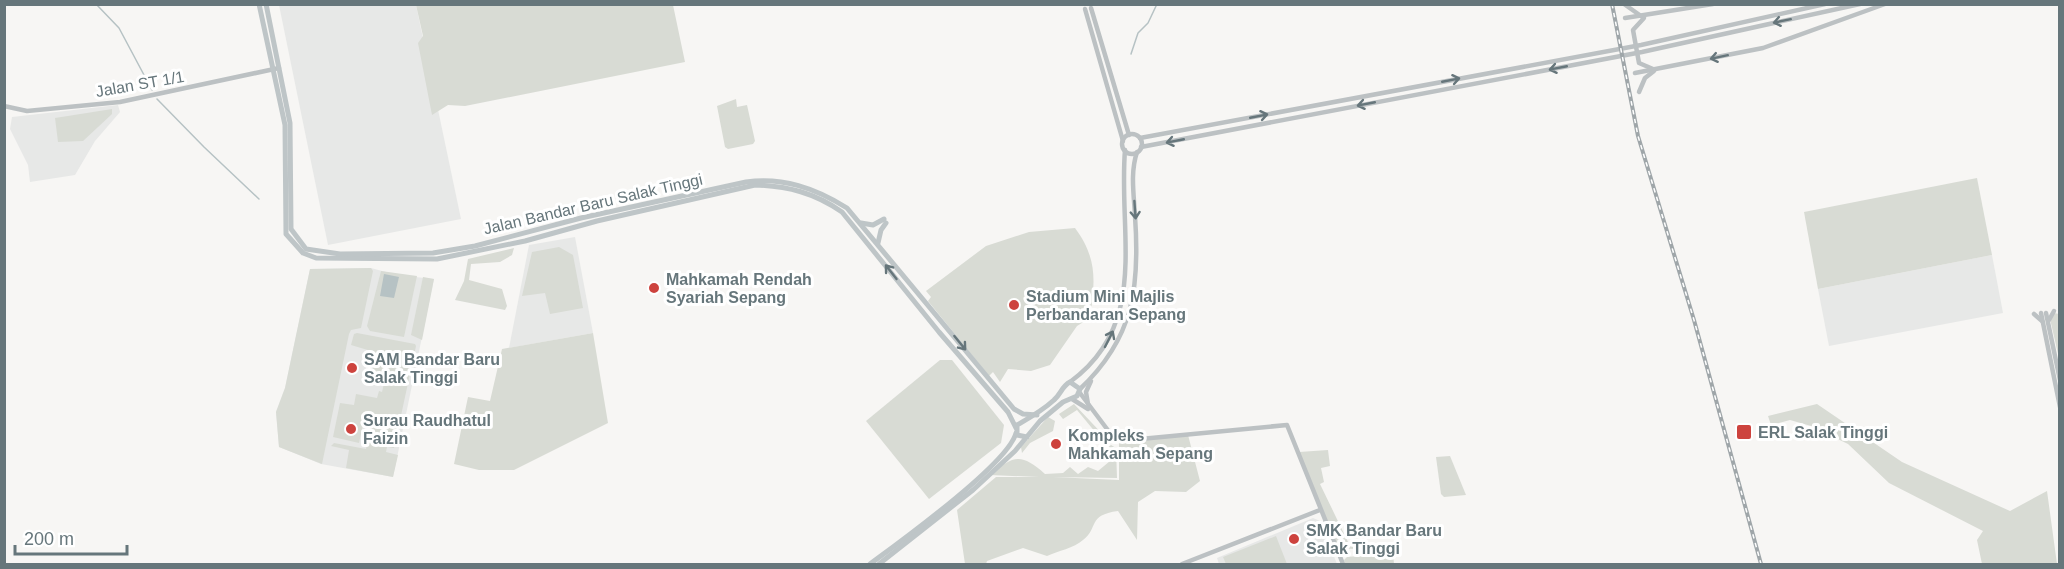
<svg xmlns="http://www.w3.org/2000/svg" width="2064" height="569" font-family="Arial,sans-serif">
  <rect width="100%" height="100%" fill="#f7f6f4"/>
  <g fill="#e7e8e7">
    <polygon points="279,5 416,5 461,219 328,245"/>
    <polygon points="118,105 120,112 95,141 75,175 30,182 28,165 10,129 12,117"/>
    <polygon points="575,237 593,333 509,348 529,245"/>
    <polygon points="1992,255 2003,313 1829,346 1818,289"/>
    <polygon points="371,268 397,275 434,279 393,477 321,464 279,447 276,412 285,388 310,269"/>
    <polygon points="1313,518 1320,521 1337,564 1219,564 1217,558"/>
  </g>
  <g fill="#d8dbd4">
    <polygon points="416,5 673,5 685,62 465,106 448,105 432,115 418,43 423,36"/>
    <polygon points="736,99 737,107 747,105 755,141 753,144 728,149 725,147 717,106"/>
    <polygon points="112,109 112,114 83,141 58,142 55,118"/>
    <polygon points="1977,178 1992,255 1818,289 1804,212"/>
    <path d="M1075 228C1098 259 1095 282 1090 318L1077 326 1050 365 1031 371 1008 369 1000 382 993 372 989 376 928 301 931 297 926 291 986 246 1029 232Z"/>
    <polygon points="559,247 573,255 583,308 550,314 545,293 522,296 532,252"/>
    <polygon points="514,248 512,255 500,262 471,264 469,280 502,289 507,306 505,310 455,300 464,281 468,259"/>
    <polygon points="371,268 373,271 361,328 351,330 349,334 322,464 279,447 276,412 285,388 310,269"/>
    <polygon points="381,271 417,276 404,337 370,331 367,326"/>
    <polygon points="423,277 434,279 422,340 411,335"/>
    <polygon points="2054,313 2059,314 2059,358 2050,319"/>
    <polygon points="357,333 415,344 416,346 394,448 387,447 386,452 398,455 393,477 346,468 349,450 331,446 334,443 366,449 372,422 364,420 359,443 333,437 340,403 354,405 356,394 377,398 379,391 382,392 385,379 366,375 371,351 351,345 354,334"/>
    <polygon points="593,333 608,423 514,470 479,470 454,464 468,397 490,401 502,349"/>
    <polygon points="940,360 952,360 1004,425 1001,443 929,499 866,421"/>
    <polygon points="1074,404 1108,440 1113,441 1112,443 1103,446 1096,433 1077,410 1063,419 1059,414"/>
    <polygon points="1817,404 1902,462 2010,511 2047,491 2057,564 1982,564 1977,540 1983,531 1889,483 1848,444 1811,426 1790,420 1771,425 1768,416"/>
    <polygon points="1048,417 1055,421 1053,431 1030,443 1022,453 1021,447"/>
    <path d="M1188 435 1200 481 1186 492 1155 491 1138 502 1137 540 1118 511C1087 515 1099 528 1083 540 1074 548 1058 551 1047 556L1023 548 987 561 986 564H965L957 510 996 477H1039L990 475C1014 455 1021 453 1045 474L1063 473 1070 467 1078 474 1088 467 1098 471 1110 461V454L1106 449 1111 445 1116 448 1117 478 1053 477 1119 480V442Z"/>
    <polygon points="1328,450 1330,466 1321,468 1324,482 1320,484 1349,544 1354,545 1355,549 1337,548 1299,452"/>
    <polygon points="1450,456 1466,495 1444,497 1441,494 1436,457"/>
    <polygon points="1276,536 1287,564 1226,564 1223,557"/>
    <polygon points="1393,553 1394,564 1345,564 1344,560 1347,557"/>
  </g>
  <polygon fill="#b6c2c4" points="384,274 399,277 394,298 380,296"/>
  <g fill="none" stroke-linecap="round" stroke-linejoin="round">
    <g stroke="#b6c2c4" stroke-width="1.5">
      <polyline points="96,4 119,28 152,90"/>
      <polyline points="1131,54 1138,33 1148,23 1157,4"/>
      <polyline points="157,99 204,147 259,199"/>
    </g>
    <g stroke="#bcc1c3" stroke-width="4.5">
      <polyline points="1624,4 1641,16"/>
      <polyline points="1091,8 1129,135"/>
      <polyline points="1085,9 1123,141"/>
      <polyline points="1625,18 1713,4"/>
      <polyline points="1644,18 1633,30 1639,63 1653,69"/>
      <polyline points="1635,73 1763,48 1885,4"/>
      <polyline points="1639,92 1645,78 1654,71"/>
      <polyline points="4,106 27,111 120,102 279,68"/>
      <circle cx="1132" cy="144" r="10"/>
      <polyline points="1140,138 1641,45 1825,4"/>
      <polyline points="1141,147 1642,52 1860,4"/>
      <polyline points="2041,313 2060,407"/>
      <polyline points="2046,313 2060,380"/>
      <polyline points="2034,314 2042,321"/>
      <polyline points="2049,320 2054,311"/>
      <path d="M1070 382C1150 324 1118 234 1125 150"/>
      <path d="M1080 389C1134 338 1140 287 1135 216 1134 195 1130 173 1137 152"/>
      <polyline points="1080,393 1110,433 1130,440 1287,425 1343,564"/>
      <polyline points="1072,399 1088,409"/>
      <polyline points="1088,404 1086,392 1091,381"/>
      <polyline points="1182,564 1320,510"/>
    </g>
    <g stroke="#bec5c7" stroke-width="5">
      <path d="M259 4 285 125 286 234 303 253 316 258 437 259 525 241 597 221 755 185C788 186 815 193 842 212L939 332 1008 412 1016 428"/>
      <path d="M266 4 290 123 291 229 306 249 340 254 433 253 475 246 581 218 746 182C783 177 815 188 847 208L1014 409 1023 414 1037 415"/>
      <polyline points="861,223 873,225 884,219"/>
      <polyline points="878,243 881,230 886,223"/>
      <path d="M870 564C900 542 1008 464 1016 433"/>
      <path d="M879 564 973 490 1015 451 1040 421 1063 402 1077 396 1080 389 1070 382C1062 386 1061 394 1054 400 1042 411 1031 417 1017 425V435L1027 437"/>
    </g>
    <defs>
      <polyline id="rail" points="1612,4 1638,136 1694,320 1761,564"/>
    </defs>
    <use href="#rail" stroke="#9fa6a9" stroke-width="4"/>
    <use href="#rail" stroke="#fff" stroke-width="1.5" stroke-dasharray="4.5" stroke-linecap="butt"/>
  </g>
  <defs><path id="oneway-shaft" d="M-6 0H5M1.5-3L5.5 0L1.5 3" fill="none" stroke-width="1.6" stroke-linecap="round" stroke-linejoin="round" transform="scale(1.5)"/></defs>
  <g stroke="#66767b">
    <use href="#oneway-shaft" transform="translate(1782 21) rotate(168)"/>
    <use href="#oneway-shaft" transform="translate(1719 57) rotate(168)"/>
    <use href="#oneway-shaft" transform="translate(1558 68) rotate(169)"/>
    <use href="#oneway-shaft" transform="translate(1451 80) rotate(-11)"/>
    <use href="#oneway-shaft" transform="translate(1366 104) rotate(169)"/>
    <use href="#oneway-shaft" transform="translate(1259 116) rotate(-11)"/>
    <use href="#oneway-shaft" transform="translate(1175 141) rotate(169)"/>
    <use href="#oneway-shaft" transform="translate(1135 210) rotate(86)"/>
    <use href="#oneway-shaft" transform="translate(891 272) rotate(-128)"/>
    <use href="#oneway-shaft" transform="translate(1109 339) rotate(-63)"/>
    <use href="#oneway-shaft" transform="translate(960 343) rotate(51)"/>
  </g>
  <g fill="#cd433e" stroke="#fff" stroke-width="2">
    <circle cx="654" cy="288" r="6"/>
    <circle cx="1014" cy="305" r="6"/>
    <circle cx="352" cy="368" r="6"/>
    <circle cx="351" cy="429" r="6"/>
    <rect x="1736" y="424" width="16" height="16" rx="3"/>
    <circle cx="1056" cy="444" r="6"/>
    <circle cx="1294" cy="539" r="6"/>
  </g>
  <g text-anchor="middle" dominant-baseline="central" stroke-width="6" stroke-linejoin="round" paint-order="stroke">
    <g font-size="16" fill="#66767b" stroke="#fff">
      <text transform="translate(140 84) rotate(-10)">Jalan ST 1/1</text>
      <text transform="translate(593 204) rotate(-13)">Jalan Bandar Baru Salak Tinggi</text>
    </g>
    <g font-size="16" font-weight="bold" fill="#66767b" stroke="#fff" text-anchor="start">
      <text x="666" y="279">Mahkamah Rendah<tspan x="666" dy="18">Syariah Sepang</tspan></text>
      <text x="1026" y="296">Stadium Mini Majlis<tspan x="1026" dy="18">Perbandaran Sepang</tspan></text>
      <text x="364" y="359">SAM Bandar Baru<tspan x="364" dy="18">Salak Tinggi</tspan></text>
      <text x="363" y="420">Surau Raudhatul<tspan x="363" dy="18">Faizin</tspan></text>
      <text x="1758" y="432">ERL Salak Tinggi</text>
      <text x="1068" y="435">Kompleks<tspan x="1068" dy="18">Mahkamah Sepang</tspan></text>
      <text x="1306" y="530">SMK Bandar Baru<tspan x="1306" dy="18">Salak Tinggi</tspan></text>
    </g>
  </g>
  <rect width="2064" height="569" fill="none" stroke="#66767b" stroke-width="12"/>
  <path d="M15 545v9h112v-9" fill="none" stroke="#66767b" stroke-width="3"/>
  <text x="24" y="545" font-size="18" fill="#66767b" stroke="#ffffff" stroke-width="4.5" paint-order="stroke">200 m</text>
</svg>
